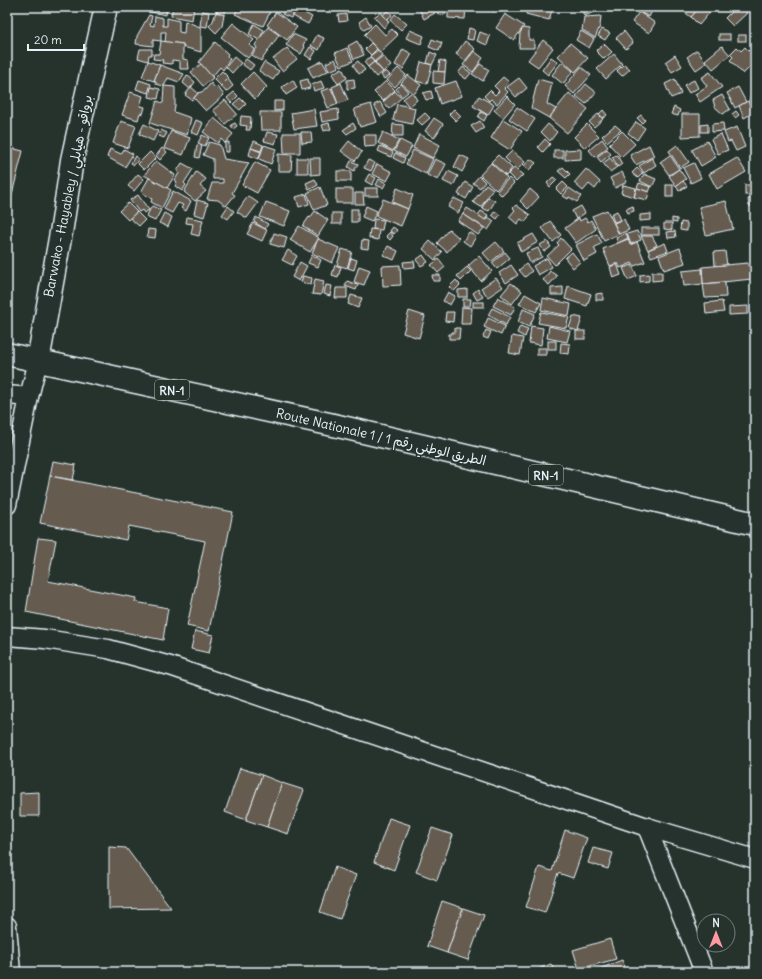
<svg xmlns="http://www.w3.org/2000/svg" width="762" height="979" font-family="Delius,'Playpen Sans Arabic',sans-serif">
  <rect width="100%" height="100%" fill="#26332d"/>
  <filter id="ink" filterUnits="userSpaceOnUse"><feTurbulence type="fractalNoise" baseFrequency=".025" numOctaves="2"/><feDisplacementMap in="SourceGraphic" scale="8" xChannelSelector="R" yChannelSelector="G"/><feConvolveMatrix kernelMatrix="1 2 1 2 8 2 1 2 1" color-interpolation-filters="sRGB"/></filter>
  <g filter="url(#ink)">
    <g fill="#655b4f" stroke="#e8f1f8">
      <polygon points="135,7 163,7 167,8 166,15 135,9"/>
      <polygon points="173,7 194,7 192,20 171,16"/>
      <polygon points="218,7 227,7 224,15 216,12"/>
      <polygon points="238,7 267,7 266,10 270,12 263,26 235,14"/>
      <polygon points="286,7 289,7 295,10 291,18 282,14"/>
      <polygon points="295,7 310,7 308,12"/>
      <polygon points="418,7 432,7 435,13 424,19"/>
      <polygon points="437,7 445,7 446,14 438,15"/>
      <polygon points="448,7 466,7 465,19 448,18"/>
      <polygon points="485,7 497,7 494,12"/>
      <polygon points="527,7 541,7 552,10 549,20 526,14"/>
      <polygon points="581,7 599,7 600,10 584,16"/>
      <polygon points="643,7 649,7 653,9 649,17 640,12"/>
      <polygon points="687,7 700,7 691,17 683,11"/>
      <polygon points="700,7 704,7 710,12 699,25 691,17"/>
      <polygon points="736,7 741,7 747,13 733,26 725,18"/>
      <polygon points="297,9 312,17 308,24 293,16"/>
      <polygon points="388,10 392,15 387,19 383,15"/>
      <polygon points="202,11 209,12 207,27 200,26"/>
      <polygon points="216,12 224,15 222,26 216,33 209,26 213,21"/>
      <polygon points="276,12 297,27 287,40 267,25"/>
      <polygon points="381,12 389,22 384,28 374,17"/>
      <polygon points="639,12 655,23 649,33 632,22"/>
      <polygon points="346,14 347,21 339,22 338,15"/>
      <polygon points="395,14 407,24 401,30 390,20"/>
      <polygon points="505,14 524,26 514,40 496,28"/>
      <polygon points="149,15 152,16 150,25 154,26 155,16 163,18 163,26 167,26 167,18 179,21 179,32 184,33 185,21 200,27 201,30 201,52 183,47 183,44 165,42 166,32 161,32 161,41 153,40 153,46 136,44 137,36"/>
      <polygon points="601,16 600,26 595,38 582,30 584,17"/>
      <polygon points="366,17 371,26 364,30 359,22"/>
      <polygon points="233,23 254,40 249,45 255,49 248,58 221,37"/>
      <polygon points="254,24 264,30 259,40 249,34"/>
      <polygon points="375,24 385,35 392,29 398,35 380,52 364,35"/>
      <polygon points="268,27 279,35 261,61 252,55 257,48 255,45"/>
      <polygon points="469,28 475,30 473,40 467,39"/>
      <polygon points="523,28 529,29 529,40 534,40 534,48 519,48 520,33"/>
      <polygon points="602,29 610,33 605,40 598,36"/>
      <polygon points="410,30 424,36 421,44 406,38"/>
      <polygon points="581,31 594,39 589,48 576,40"/>
      <polygon points="624,31 633,43 626,49 616,38"/>
      <polygon points="480,32 490,36 487,45 477,41"/>
      <polygon points="293,34 306,40 303,45 305,47 301,54 286,45"/>
      <rect x="719" y="34" width="11" height="6"/>
      <polygon points="317,35 324,38 319,50 311,46"/>
      <rect x="738" y="35" width="8" height="6"/>
      <polygon points="432,39 442,43 439,51 429,47"/>
      <polygon points="543,40 553,48 538,67 528,60"/>
      <polygon points="161,41 183,44 183,59 188,60 189,69 180,69 180,61 172,60 172,64 162,63 163,60 153,59 154,54 159,54"/>
      <polygon points="357,41 364,55 354,59 348,46"/>
      <polygon points="465,41 475,49 465,61 456,54"/>
      <polygon points="215,42 228,54 227,56 230,59 223,70 220,67 212,77 199,62"/>
      <polygon points="371,43 377,49 371,55 365,49"/>
      <polygon points="570,43 588,58 575,72 558,56"/>
      <polygon points="604,44 612,52 604,59 596,51"/>
      <polygon points="722,46 730,55 713,69 705,60"/>
      <polygon points="310,47 316,51 311,59 305,55"/>
      <polygon points="737,47 741,51 745,47 755,57 755,62 743,74 730,60 733,57 730,54"/>
      <polygon points="287,48 297,59 282,71 273,59"/>
      <polygon points="347,48 353,61 341,66 335,53"/>
      <polygon points="140,49 152,49 152,55 149,55 148,61 138,58"/>
      <polygon points="403,49 412,54 403,69 395,65"/>
      <polygon points="378,50 382,55 374,62 370,56"/>
      <polygon points="697,50 706,63 696,70 687,57"/>
      <polygon points="474,51 483,58 473,72 463,65"/>
      <polygon points="430,52 437,55 432,65 427,63"/>
      <polygon points="614,54 622,64 606,79 597,69"/>
      <polygon points="675,55 682,66 672,72 665,62"/>
      <polygon points="383,56 391,66 383,72 375,62"/>
      <polygon points="234,57 241,63 232,73 226,67"/>
      <polygon points="370,57 374,62 368,67 364,62"/>
      <polygon points="551,57 558,62 548,75 542,70"/>
      <polygon points="246,59 254,65 250,70 242,64"/>
      <polygon points="335,59 339,67 329,71 326,63"/>
      <polygon points="440,60 446,62 445,72 438,72"/>
      <polygon points="148,61 160,65 154,81 142,77"/>
      <polygon points="322,61 328,71 313,78 308,68"/>
      <polygon points="358,61 365,70 359,74 353,65"/>
      <polygon points="264,62 279,71 273,80 259,71"/>
      <polygon points="374,62 383,72 376,77 368,67"/>
      <polygon points="421,62 432,65 427,84 416,81"/>
      <polygon points="562,62 573,71 563,84 552,75"/>
      <polygon points="201,64 213,78 203,86 191,72"/>
      <polygon points="480,64 489,70 483,81 472,74"/>
      <polygon points="624,64 630,69 622,76 617,71"/>
      <polygon points="160,65 184,74 179,82 168,78 164,86 156,84 156,82 154,81"/>
      <polygon points="463,67 471,73 466,79 458,73"/>
      <polygon points="581,67 591,75 574,94 565,86"/>
      <polygon points="342,68 347,78 338,84 332,74"/>
      <polygon points="398,68 406,75 395,87 387,80"/>
      <polygon points="222,71 229,78 221,86 214,79"/>
      <polygon points="386,71 390,75 384,79 381,75"/>
      <polygon points="433,71 445,72 444,84 433,83"/>
      <polygon points="253,72 267,87 255,99 241,84"/>
      <polygon points="710,72 722,87 700,102 695,94 707,86 701,78"/>
      <polygon points="187,75 195,82 190,89 183,83"/>
      <polygon points="408,75 421,85 414,94 401,83"/>
      <polygon points="503,77 509,82 504,88 508,92 497,104 491,99 489,101 484,96 490,90 495,95 499,91 494,86"/>
      <polygon points="519,78 527,88 516,97 507,87"/>
      <polygon points="228,79 233,86 226,92 221,86"/>
      <polygon points="308,79 310,88 302,90 300,81"/>
      <polygon points="354,79 355,88 347,89 347,80"/>
      <polygon points="538,79 552,83 547,104 556,109 549,118 531,108"/>
      <polygon points="675,79 681,94 671,98 665,84"/>
      <polygon points="139,80 151,84 148,93 136,89"/>
      <polygon points="293,80 297,88 286,95 282,87"/>
      <polygon points="694,80 698,88 689,93 684,85"/>
      <polygon points="321,81 324,88 314,91 312,85"/>
      <polygon points="386,81 395,90 383,101 374,92"/>
      <polygon points="456,81 462,96 440,104 435,88"/>
      <polygon points="211,83 215,88 217,86 224,95 206,111 194,98 198,93 204,91"/>
      <polygon points="341,83 348,100 338,104 332,87"/>
      <polygon points="401,84 408,92 402,97 396,89"/>
      <polygon points="586,84 596,92 586,104 576,96"/>
      <polygon points="164,86 175,87 175,106 174,112 191,118 187,135 150,123 157,101 163,103"/>
      <polygon points="151,87 160,89 158,99 149,97"/>
      <polygon points="191,87 198,93 192,100 185,95"/>
      <polygon points="738,87 746,102 735,108 727,93"/>
      <polygon points="331,88 338,104 328,108 321,91"/>
      <polygon points="752,90 755,91 755,111 754,111 755,103 749,101"/>
      <polygon points="395,91 401,98 389,109 383,102"/>
      <polygon points="431,91 433,98 426,100 423,93"/>
      <polygon points="130,92 143,96 140,106 145,107 143,114 140,113 138,120 122,115"/>
      <polygon points="234,92 238,96 231,103 227,98"/>
      <polygon points="412,92 417,100 409,107 403,99"/>
      <polygon points="569,93 588,109 567,133 549,118"/>
      <polygon points="722,95 730,109 723,114 715,107 713,100"/>
      <polygon points="479,96 494,105 488,115 473,106"/>
      <polygon points="507,96 515,104 503,118 494,110"/>
      <polygon points="240,98 246,104 240,110 233,104"/>
      <polygon points="225,100 237,114 225,124 213,110"/>
      <polygon points="274,101 283,101 283,110 274,111"/>
      <polygon points="748,101 753,113 744,118 739,106"/>
      <polygon points="380,102 387,113 381,117 374,105"/>
      <polygon points="371,104 377,122 360,127 354,109"/>
      <polygon points="397,104 415,108 412,124 393,120"/>
      <polygon points="517,107 535,119 527,131 509,119"/>
      <polygon points="674,107 680,110 678,116 671,114"/>
      <polygon points="314,109 317,126 294,129 291,113"/>
      <polygon points="338,109 339,119 322,122 320,112"/>
      <polygon points="454,109 461,116 456,121 449,114"/>
      <polygon points="603,110 607,115 603,118 599,114"/>
      <polygon points="736,111 739,115 735,118 732,114"/>
      <polygon points="260,112 281,112 281,130 261,130"/>
      <polygon points="481,112 487,115 484,121 478,117"/>
      <polygon points="425,113 430,118 422,125 417,120"/>
      <polygon points="598,114 603,119 594,127 589,122"/>
      <polygon points="682,114 700,114 700,136 682,137"/>
      <polygon points="641,115 645,120 642,123 637,118"/>
      <polygon points="241,116 251,117 250,130 246,130 247,126 240,125"/>
      <polygon points="214,118 233,134 225,143 221,139 218,143 203,132"/>
      <polygon points="434,118 443,124 434,138 425,131"/>
      <polygon points="503,119 522,131 510,150 491,138"/>
      <polygon points="196,120 203,123 198,135 191,132"/>
      <polygon points="121,121 136,126 128,148 113,143"/>
      <polygon points="480,121 484,128 476,133 471,126"/>
      <polygon points="636,122 645,128 637,140 628,133"/>
      <polygon points="235,123 237,126 233,129 231,125"/>
      <polygon points="329,123 331,129 324,131 322,125"/>
      <polygon points="353,123 356,128 347,134 343,130"/>
      <polygon points="723,123 724,131 712,132 712,124"/>
      <polygon points="144,124 158,131 153,141 139,134"/>
      <polygon points="393,124 403,125 403,136 392,136"/>
      <polygon points="548,124 557,132 550,141 541,132"/>
      <polygon points="587,124 599,136 585,148 574,137"/>
      <polygon points="708,124 708,132 701,132 701,125"/>
      <polygon points="615,125 621,130 607,142 602,136"/>
      <polygon points="737,127 745,147 736,151 731,141 728,142 724,132"/>
      <polygon points="161,130 167,133 164,138 159,136"/>
      <polygon points="171,131 190,138 183,155 164,148"/>
      <polygon points="622,131 635,144 621,157 609,144"/>
      <polygon points="267,132 278,134 275,144 264,141"/>
      <polygon points="301,132 311,132 312,142 302,143"/>
      <polygon points="383,132 399,140 393,151 378,143"/>
      <polygon points="283,133 300,133 300,153 284,153"/>
      <polygon points="419,134 440,145 433,158 413,148"/>
      <polygon points="721,134 728,150 718,154 711,139"/>
      <polygon points="202,135 209,138 205,146 198,143"/>
      <polygon points="364,135 376,135 376,146 365,147"/>
      <polygon points="545,139 550,144 543,152 538,147"/>
      <polygon points="602,139 608,147 595,157 589,150"/>
      <polygon points="400,140 412,146 406,157 394,151"/>
      <polygon points="254,141 263,145 261,151 251,148"/>
      <polygon points="349,141 362,152 355,161 341,151"/>
      <polygon points="707,141 716,157 701,166 692,150"/>
      <polygon points="209,142 220,145 224,159 249,163 232,193 235,195 226,206 218,200 207,199 212,183 223,183 223,179 213,179 213,159 203,155"/>
      <polygon points="229,142 229,152 225,152 225,143"/>
      <polygon points="197,145 202,146 199,158 195,157"/>
      <polygon points="264,145 276,149 271,164 259,159"/>
      <polygon points="649,145 654,156 636,165 630,155"/>
      <polygon points="677,145 689,162 680,168 669,151"/>
      <polygon points="380,146 393,152 391,157 378,151"/>
      <polygon points="7,147 23,151 9,206 7,205"/>
      <polygon points="162,148 167,152 160,160 156,156"/>
      <polygon points="251,148 261,152 258,159 249,155"/>
      <polygon points="110,149 121,154 124,149 133,154 125,167 107,157"/>
      <polygon points="581,149 581,159 565,160 565,150"/>
      <polygon points="607,149 611,154 601,162 597,157"/>
      <polygon points="413,150 433,159 426,174 406,164"/>
      <rect x="554" y="150" width="9" height="8"/>
      <polygon points="512,151 525,162 517,170 505,158"/>
      <polygon points="150,152 156,158 144,170 138,164"/>
      <polygon points="395,153 405,158 403,163 393,158"/>
      <polygon points="278,154 292,155 291,171 278,171"/>
      <polygon points="460,155 469,159 462,172 454,167"/>
      <polygon points="498,155 512,168 506,176 491,162"/>
      <polygon points="617,155 622,164 618,167 612,157"/>
      <polygon points="670,155 679,169 669,175 660,162"/>
      <polygon points="135,156 139,159 134,165 131,163"/>
      <rect x="297" y="158" width="11" height="15"/>
      <polygon points="310,158 320,158 320,174 311,175"/>
      <polygon points="610,158 617,167 610,172 603,163"/>
      <polygon points="652,158 656,165 644,173 639,166"/>
      <polygon points="737,158 746,172 717,189 709,174"/>
      <polygon points="435,159 446,164 438,180 427,175"/>
      <polygon points="530,159 536,163 529,170 524,166"/>
      <polygon points="368,160 375,163 371,171 364,168"/>
      <polygon points="156,161 175,175 167,188 144,175"/>
      <polygon points="351,161 358,164 354,171 348,167"/>
      <polygon points="255,162 270,170 257,193 242,185"/>
      <polygon points="182,163 193,169 184,183 186,185 182,191 175,186 177,182 175,180 179,173 177,171"/>
      <polygon points="491,163 507,178 496,190 480,175"/>
      <polygon points="694,163 701,178 691,183 683,168"/>
      <polygon points="377,164 392,172 387,181 372,174"/>
      <polygon points="563,167 570,174 566,178 558,171"/>
      <polygon points="514,168 523,175 516,182 508,174"/>
      <polygon points="637,168 643,173 638,178 632,173"/>
      <polygon points="586,169 600,182 595,189 589,184 583,191 574,183"/>
      <polygon points="679,169 686,179 676,186 669,176"/>
      <rect x="337" y="171" width="14" height="10"/>
      <polygon points="448,171 458,176 453,186 443,181"/>
      <polygon points="196,172 206,179 200,186 206,191 195,201 184,192"/>
      <polygon points="622,172 627,182 615,188 610,178"/>
      <polygon points="138,174 144,179 134,191 128,186"/>
      <polygon points="369,174 376,178 372,185 365,181"/>
      <polygon points="644,174 656,179 652,187 640,181"/>
      <polygon points="479,176 485,182 480,188 473,183"/>
      <polygon points="553,177 557,180 550,187 547,183"/>
      <polygon points="149,178 171,190 162,208 151,202 152,199 141,192"/>
      <polygon points="509,178 514,183 502,196 497,191"/>
      <polygon points="315,179 318,185 309,190 306,183"/>
      <polygon points="379,179 386,183 383,188 376,185"/>
      <polygon points="683,181 687,186 679,191 676,186"/>
      <polygon points="465,182 473,187 466,199 458,194"/>
      <polygon points="563,182 568,187 561,194 556,189"/>
      <polygon points="639,183 651,187 649,192 637,188"/>
      <polygon points="486,184 493,189 481,207 473,202"/>
      <polygon points="623,185 636,188 634,197 621,193"/>
      <rect x="666" y="185" width="7" height="12"/>
      <rect x="745" y="185" width="10" height="10"/>
      <polygon points="320,187 327,205 314,210 307,193"/>
      <rect x="365" y="188" width="13" height="8"/>
      <polygon points="397,188 413,195 408,209 392,202"/>
      <polygon points="569,188 581,196 577,202 569,197 568,199 563,196"/>
      <polygon points="637,188 649,192 647,200 634,197"/>
      <rect x="336" y="189" width="17" height="14"/>
      <polygon points="530,189 539,197 528,209 520,201"/>
      <polygon points="173,191 191,201 186,211 181,208 183,205 178,203 172,213 164,209"/>
      <polygon points="355,193 363,193 364,204 355,204"/>
      <polygon points="306,194 309,204 299,207 296,197"/>
      <polygon points="138,195 149,210 144,213 142,210 139,212 130,200"/>
      <polygon points="248,196 258,203 247,218 237,212"/>
      <polygon points="488,197 495,201 489,211 482,208"/>
      <polygon points="454,198 464,203 458,213 448,207"/>
      <polygon points="755,198 755,206 749,206 748,199"/>
      <polygon points="383,199 408,209 401,226 376,216"/>
      <polygon points="197,200 208,203 204,217 194,214"/>
      <polygon points="726,201 733,229 706,235 699,207"/>
      <polygon points="266,202 290,211 284,226 260,217"/>
      <polygon points="128,203 137,212 128,220 119,211"/>
      <polygon points="516,205 530,215 525,222 521,219 517,224 509,217 515,210 513,208"/>
      <polygon points="152,206 161,210 155,221 146,217"/>
      <polygon points="228,206 234,211 228,219 222,215"/>
      <polygon points="366,206 377,211 372,221 362,217"/>
      <polygon points="581,206 585,213 576,219 572,211"/>
      <polygon points="633,206 634,211 628,213 626,209"/>
      <polygon points="467,208 486,220 488,217 494,221 488,230 463,214"/>
      <rect x="351" y="209" width="7" height="13"/>
      <polygon points="607,210 619,234 604,241 592,216"/>
      <polygon points="315,211 328,220 318,236 303,226 309,217 310,218"/>
      <polygon points="481,211 488,215 485,220 478,215"/>
      <polygon points="495,211 500,215 497,219 492,215"/>
      <polygon points="617,211 621,220 614,222 611,214"/>
      <polygon points="137,212 145,220 139,226 130,218"/>
      <polygon points="164,213 172,217 168,227 159,223"/>
      <rect x="332" y="213" width="9" height="11"/>
      <polygon points="463,214 484,228 478,235 458,221"/>
      <polygon points="651,214 651,220 640,221 640,215"/>
      <polygon points="187,217 203,220 199,236 191,234 193,224 186,223"/>
      <polygon points="256,217 268,224 265,229 254,222"/>
      <polygon points="579,218 580,221 585,218 588,222 591,220 596,229 576,243 565,228"/>
      <polygon points="672,218 677,219 677,223 672,222"/>
      <polygon points="374,219 384,220 382,230 373,229"/>
      <polygon points="624,219 629,230 619,234 614,223"/>
      <polygon points="550,221 561,235 553,242 542,228"/>
      <polygon points="681,222 687,223 687,231 680,230"/>
      <polygon points="253,223 267,230 262,241 247,234"/>
      <polygon points="664,223 672,223 672,230 664,229"/>
      <polygon points="299,226 319,238 310,252 290,240"/>
      <polygon points="393,227 397,230 394,234 390,231"/>
      <rect x="641" y="228" width="18" height="7"/>
      <polygon points="148,229 156,230 155,238 147,237"/>
      <polygon points="370,229 379,230 378,240 369,238"/>
      <polygon points="449,229 459,238 447,252 437,243"/>
      <polygon points="637,231 641,240 631,244 627,234"/>
      <polygon points="675,231 676,237 668,238 667,232"/>
      <polygon points="390,232 393,236 390,240 386,236"/>
      <polygon points="469,232 476,237 470,246 463,241"/>
      <polygon points="274,233 287,237 284,248 270,244"/>
      <polygon points="626,233 628,238 618,243 616,238"/>
      <polygon points="533,234 538,242 521,252 517,243"/>
      <polygon points="597,234 602,243 594,248 597,254 584,261 576,245"/>
      <polygon points="641,236 652,236 657,245 648,250"/>
      <polygon points="561,238 571,249 555,265 547,256 559,245 557,243"/>
      <polygon points="318,239 339,248 332,263 312,253"/>
      <polygon points="628,239 630,245 637,242 645,262 634,266 632,263 620,268 618,263 610,266 603,249"/>
      <polygon points="362,240 369,241 368,249 361,248"/>
      <polygon points="430,241 442,252 435,260 423,249"/>
      <polygon points="547,241 551,247 544,252 540,245"/>
      <polygon points="496,242 504,251 491,262 483,253"/>
      <polygon points="665,243 668,251 651,257 648,250"/>
      <polygon points="388,246 398,251 394,260 383,255"/>
      <polygon points="538,248 542,257 530,263 526,253"/>
      <polygon points="680,248 685,263 664,270 659,256"/>
      <polygon points="342,249 352,252 347,268 337,265"/>
      <polygon points="288,250 297,256 292,265 282,260"/>
      <polygon points="725,251 727,265 715,266 714,252"/>
      <polygon points="505,252 510,258 497,269 492,263"/>
      <polygon points="572,252 580,262 573,268 565,258"/>
      <polygon points="312,255 321,260 318,267 308,263"/>
      <polygon points="423,255 428,262 421,266 416,260"/>
      <polygon points="479,256 492,271 481,281 468,266"/>
      <polygon points="351,258 357,260 354,270 348,268"/>
      <polygon points="547,258 552,267 538,275 533,266"/>
      <polygon points="439,259 445,267 438,273 431,265"/>
      <polygon points="414,261 415,267 404,268 403,262"/>
      <polygon points="300,262 307,266 299,281 292,277"/>
      <polygon points="748,263 748,266 755,266 755,284 752,279 703,284 702,267"/>
      <polygon points="526,264 532,271 525,277 519,270"/>
      <polygon points="617,264 621,275 613,278 610,267"/>
      <polygon points="335,265 341,267 338,277 332,275"/>
      <polygon points="400,265 401,285 383,286 382,266"/>
      <polygon points="511,265 518,275 506,283 499,273"/>
      <polygon points="632,265 637,276 628,280 623,268"/>
      <polygon points="359,266 370,270 364,285 354,282"/>
      <polygon points="467,267 471,271 461,281 457,276"/>
      <polygon points="702,269 703,284 684,286 682,271"/>
      <polygon points="550,271 557,276 549,285 543,280"/>
      <polygon points="652,272 662,272 662,280 652,281"/>
      <polygon points="649,274 649,281 640,282 640,275"/>
      <polygon points="432,275 440,275 440,281 433,281"/>
      <polygon points="303,276 312,278 311,285 301,282"/>
      <polygon points="496,278 503,287 488,297 481,288"/>
      <polygon points="315,279 324,281 321,295 312,294"/>
      <polygon points="456,280 460,285 454,291 449,287"/>
      <polygon points="347,281 358,285 356,290 345,286"/>
      <polygon points="725,282 726,297 705,298 703,284"/>
      <polygon points="511,283 522,291 512,304 501,295"/>
      <polygon points="326,285 332,286 330,296 324,294"/>
      <polygon points="568,286 591,294 587,306 565,299"/>
      <polygon points="563,287 563,295 551,295 551,288"/>
      <polygon points="336,288 347,288 347,298 335,298"/>
      <polygon points="467,289 467,297 458,297 458,290"/>
      <polygon points="478,289 483,297 477,300 473,293"/>
      <polygon points="448,292 455,296 450,305 443,301"/>
      <polygon points="603,293 603,300 596,300 596,294"/>
      <polygon points="525,294 541,303 536,312 519,304"/>
      <polygon points="351,295 362,298 358,308 348,304"/>
      <polygon points="498,297 515,307 511,315 493,306"/>
      <polygon points="543,298 571,304 569,316 541,310"/>
      <polygon points="463,299 471,299 470,306 463,306"/>
      <polygon points="722,301 724,312 706,314 705,303"/>
      <rect x="473" y="302" width="11" height="5"/>
      <polygon points="748,306 748,314 729,315 729,307"/>
      <polygon points="754,306 755,306 755,322 753,322"/>
      <polygon points="462,307 472,308 471,324 461,324"/>
      <polygon points="492,308 510,317 506,325 488,315"/>
      <polygon points="523,309 535,314 529,327 518,322"/>
      <polygon points="409,311 425,316 419,338 403,333"/>
      <polygon points="446,312 454,312 453,322 445,321"/>
      <polygon points="541,312 569,317 566,328 538,323"/>
      <polygon points="573,316 582,318 578,331 569,328"/>
      <polygon points="488,318 505,326 501,335 484,327"/>
      <polygon points="520,326 528,329 525,337 517,333"/>
      <polygon points="531,326 543,328 541,345 529,343"/>
      <polygon points="549,326 570,331 567,342 547,338"/>
      <polygon points="455,328 460,328 459,339 449,339 449,334 452,334 452,332 455,332"/>
      <polygon points="486,330 491,332 488,339 483,337"/>
      <rect x="576" y="331" width="9" height="8"/>
      <polygon points="512,336 523,338 520,355 509,353"/>
      <rect x="548" y="341" width="8" height="8"/>
      <polygon points="561,343 570,344 569,354 560,353"/>
      <rect x="537" y="348" width="9" height="7"/>
      <polygon points="53,461 76,465 73,480 50,476"/>
      <polygon points="50,476 233,512 209,631 187,626 205,541 129,526 126,540 40,523"/>
      <polygon points="38,538 56,540 48,581 136,598 135,602 168,608 163,640 26,612"/>
      <polygon points="195,631 213,635 209,653 191,649"/>
      <polygon points="240,768 262,775 246,820 225,812"/>
      <polygon points="262,775 282,783 267,827 246,820"/>
      <polygon points="282,783 304,790 288,834 267,827"/>
      <polygon points="39,792 39,816 20,816 20,793"/>
      <polygon points="389,818 410,825 394,870 374,862"/>
      <polygon points="432,828 453,835 437,880 416,872"/>
      <polygon points="565,830 587,838 573,878 558,873 545,913 526,907 539,867 552,871"/>
      <polygon points="109,847 126,848 171,908 109,909"/>
      <polygon points="593,848 613,853 608,869 588,863"/>
      <polygon points="335,867 356,875 340,919 320,912"/>
      <polygon points="442,901 463,908 447,953 427,946"/>
      <polygon points="463,908 484,915 468,960 447,953"/>
      <polygon points="610,939 616,959 579,969 573,950"/>
      <polygon points="622,960 627,972 592,972"/>
      <polygon points="551,964 555,972 531,972"/>
    </g>
    <g fill="none" stroke-linecap="round" stroke-linejoin="round">
      <defs>
        <g id="minor">
          <polyline points="7,395 29,397"/>
          <polyline points="7,505 29,397 38,361"/>
          <polyline points="7,636 45,639 108,649 170,666 647,827 755,859"/>
          <polyline points="647,827 704,972"/>
          <polyline points="7,926 11,972"/>
        </g>
        <g id="major">
          <polyline points="7,354 338,426 755,524"/>
          <polyline points="38,361 62,227 72,160 106,7"/>
        </g>
      </defs>
      <use href="#minor" stroke="#e8f1f8" stroke-width="21"/>
      <use href="#major" stroke="#e8f1f8" stroke-width="25"/>
      <use href="#minor" stroke="#26332d" stroke-width="18"/>
      <use href="#major" stroke="#26332d" stroke-width="22"/>
    </g>
  </g>
  <g text-anchor="middle" dominant-baseline="central" stroke-width="3" stroke-linejoin="round" paint-order="stroke">
    <g fill="#26332d" stroke="#aeb8bb" stroke-width="1">
      <rect x="155" y="380" width="34" height="20" rx="3"/>
      <rect x="529" y="465" width="34" height="20" rx="3"/>
    </g>
    <g font-size="12" font-weight="bold" fill="#e8f1f8">
      <text x="172" y="390">RN-1</text>
      <text x="546" y="475">RN-1</text>
    </g>
    <g font-size="13" fill="#e8f1f8" stroke="#26332d">
      <text transform="translate(68 196) rotate(-79)">Barwako - Hayabley / برواقو - هيابلي</text>
      <text transform="translate(381 437) rotate(13)">Route Nationale 1 / الطريق الوطني رقم 1</text>
    </g>
  </g>
  <rect width="762" height="979" fill="none" stroke="#26332d" stroke-width="24"/>
  <rect x="12" y="12" width="738" height="955" fill="none" stroke="#e8f1f8" stroke-width="1.5" filter="url(#ink)"/>
  <g transform="translate(716 933)"><circle r="19" fill="#26332d" stroke="#747f7e"/>
  <path d="M0-3L7 15L0 10L-7 15Z" fill="#ff9aa2"/>
  <text y="-6" font-size="11" font-weight="bold" text-anchor="middle" fill="#e8f1f8">N</text>
  </g>
  <path d="M28 44v6h56v-6" fill="none" stroke="#e8f1f8" stroke-width="2"/>
  <text x="34" y="44" font-size="12" fill="#e8f1f8" stroke="#26332d" stroke-width="3" paint-order="stroke">20 m</text>
</svg>
